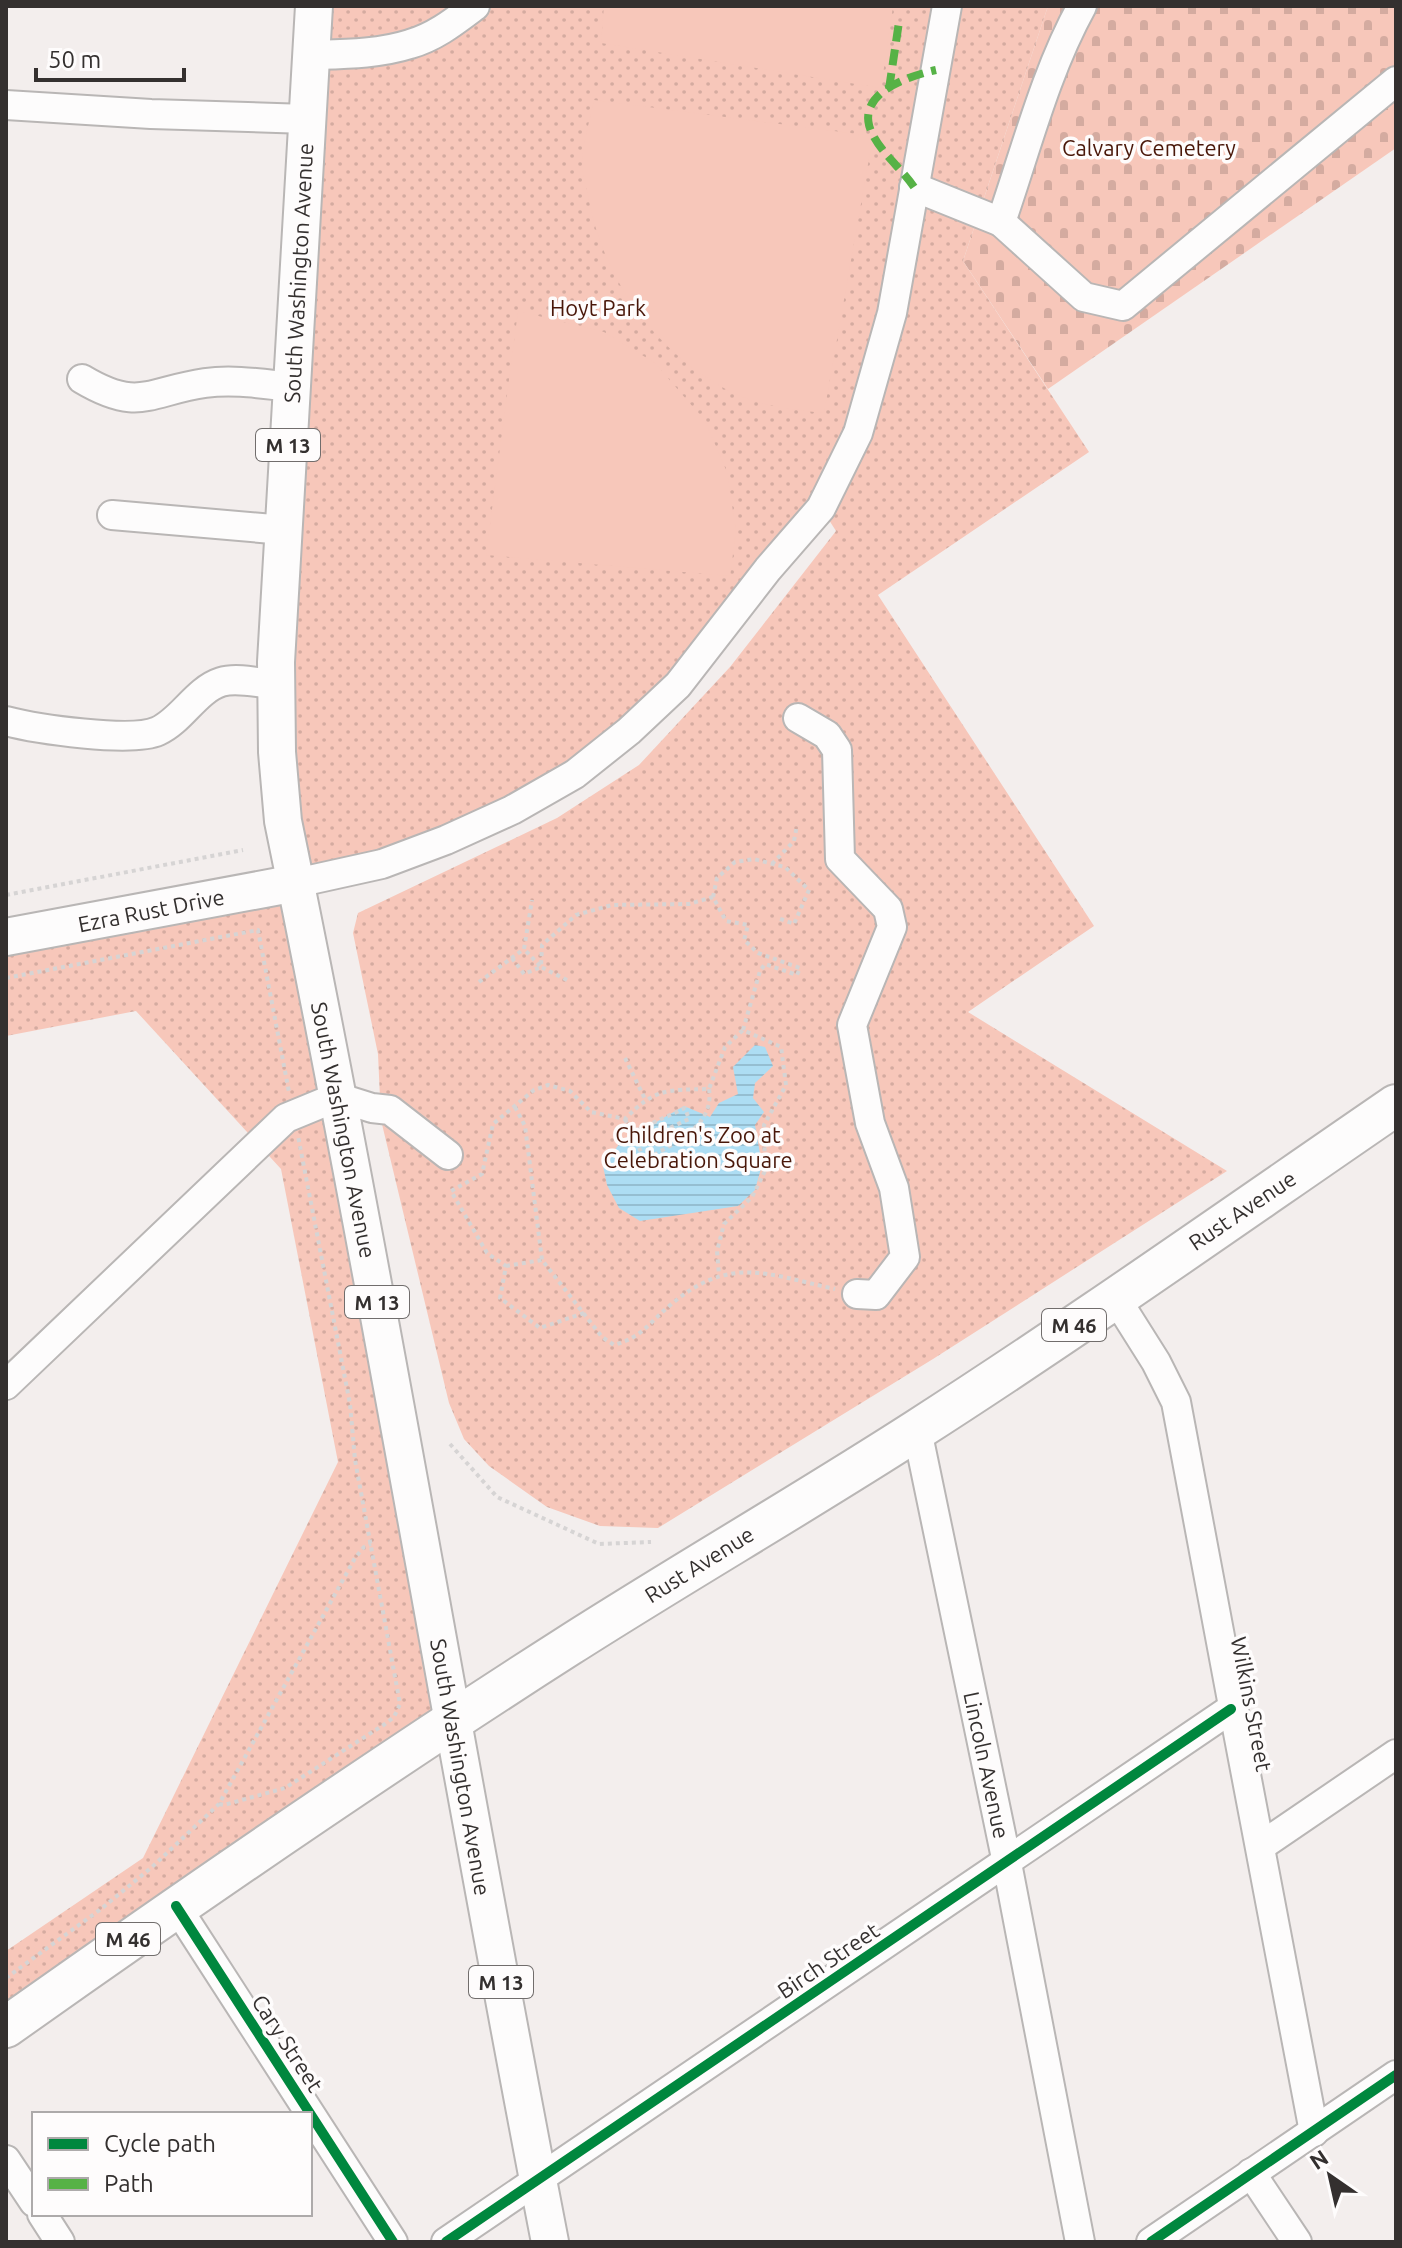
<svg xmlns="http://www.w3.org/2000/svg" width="1402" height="2248" font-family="Ubuntu,sans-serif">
  <defs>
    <pattern id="cemetery-stones" width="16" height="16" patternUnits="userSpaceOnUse" patternTransform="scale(2)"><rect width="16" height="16" fill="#f7c7ba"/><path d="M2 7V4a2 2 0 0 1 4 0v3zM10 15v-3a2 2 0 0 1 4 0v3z" fill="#d4aba0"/></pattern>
    <pattern id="park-dots" width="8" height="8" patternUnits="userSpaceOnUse" patternTransform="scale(2)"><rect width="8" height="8" fill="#f7c7ba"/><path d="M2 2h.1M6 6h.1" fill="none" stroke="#d4aba0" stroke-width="1.8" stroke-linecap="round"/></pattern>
    <pattern id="water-rules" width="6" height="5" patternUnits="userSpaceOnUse" patternTransform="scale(2)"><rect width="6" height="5" fill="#adddf3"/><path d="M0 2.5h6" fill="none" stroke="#95bed1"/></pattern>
  </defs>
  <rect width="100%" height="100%" fill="#f3eeed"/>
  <polygon fill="url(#cemetery-stones)" points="1048,6 1396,6 1396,148 1048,389 963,261"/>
  <polygon fill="url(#park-dots)" points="314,6 1048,6 963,261 1089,452 878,595 1094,926 968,1012 1227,1171 933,1359 658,1528 600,1526 547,1507 489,1466 464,1439 449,1403 381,1120 378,1054 353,933 358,913 557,818 639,765 730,667 836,531 822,509 678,685 512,810 297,883 453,1723 6,2027 6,1951 143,1858 338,1462 281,1169 136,1011 6,1036 6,937 296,883 283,821"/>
  <g fill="#f7c7ba">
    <polygon points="604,6 893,6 881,88 601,43"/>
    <path d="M594 100 873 136 824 413C792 409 758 406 729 391 656 352 605 282 589 201 587 190 583 177 582 166 582 145 590 120 594 100Z"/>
    <polygon points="518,311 604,332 655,363 705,421 727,472 736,531 730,576 486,555"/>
  </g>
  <polygon fill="url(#water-rules)" points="755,1045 765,1047 773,1066 755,1083 753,1098 764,1112 755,1125 762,1165 755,1190 738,1206 640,1221 619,1208 607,1185 603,1166 620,1143 684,1106 710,1117 719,1103 738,1094 733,1067"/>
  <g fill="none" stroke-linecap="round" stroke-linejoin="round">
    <defs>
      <g id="minor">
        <path d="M1082 6C1045 73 1026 150 1001 222L1084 297 1123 306 1396 81"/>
        <path d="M311 55C344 54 379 54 410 44 435 37 455 21 475 6"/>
        <polyline points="6,105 151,114 307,119"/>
        <polyline points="914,187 1001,222"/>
        <path d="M82 379C139 413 149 391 205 383 234 379 263 384 292 387"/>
        <polyline points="112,515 284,530"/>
        <polyline points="798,718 827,735 837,750 840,859 888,909 892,927 852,1025 870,1123 894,1188 905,1257 876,1295 857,1294"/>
        <path d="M6 721C36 729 132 743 158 731 182 720 196 690 221 682 237 677 260 683 276 685"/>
        <polyline points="296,883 382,864 446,840 512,810 575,774 629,731 678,685 768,569 821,508 858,433 892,313 947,6"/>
        <path d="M1115 1297 1156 1362 1176 1402C1220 1646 1269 1888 1314 2132"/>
        <polyline points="6,1385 286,1118 337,1097 372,1108 390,1110 448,1155"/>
        <polyline points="917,1430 1007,1863 1080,2242"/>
        <polyline points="1261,1846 1396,1754"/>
        <polyline points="176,1906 393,2242"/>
        <polyline points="6,2160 34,2202"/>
        <polyline points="1251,2173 1297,2242"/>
        <polyline points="42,2214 60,2242"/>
        <polyline points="446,2242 1231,1709"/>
        <polyline points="1151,2242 1396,2075"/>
      </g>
      <g id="major">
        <path d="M314 6 276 662 277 752 283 821C380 1293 458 1769 550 2242"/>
        <polyline points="6,937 296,883"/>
      </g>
      <path id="highway" d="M6 2027C191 1896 377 1768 568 1646 684 1572 802 1504 917 1430 1079 1326 1237 1214 1396 1105"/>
    </defs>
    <use href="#minor" stroke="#b9b6b5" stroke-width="32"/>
    <use href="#major" stroke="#b9b6b5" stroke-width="40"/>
    <use href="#highway" stroke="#b9b6b5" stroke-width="44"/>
    <g stroke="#d6d4d4" stroke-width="4" stroke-dasharray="4 4" stroke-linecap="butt">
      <polyline points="772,864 794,841 797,825"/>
      <polyline points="6,895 243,850"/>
      <polyline points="713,897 717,878 735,862 754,859 785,867 809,890 794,924 778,918"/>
      <polyline points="512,958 524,974 541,967 524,949"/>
      <polyline points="6,978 258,930 289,1092"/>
      <polyline points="567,980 541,967 542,945 576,915 612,905 689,904 713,897 726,921 748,925 744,940 758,953 800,968 797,975 765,964 760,971 743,1030 781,1047 786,1085 764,1125 765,1171 752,1197 724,1224 717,1251 719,1275"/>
      <polyline points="479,982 524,949 532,900"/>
      <polyline points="625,1058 645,1099"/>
      <path d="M515 1107 525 1126 542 1260 602 1337 614 1345C642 1337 647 1325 668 1307 729 1254 766 1274 835 1289"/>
      <path d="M625 1119 645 1160C672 1144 715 1127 709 1089"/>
      <polyline points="631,1133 685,1108 689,1119 637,1143"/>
      <polyline points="506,1266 542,1260"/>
      <path d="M584 1313 540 1328 500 1298 506 1266 487 1253 451 1191 482 1174 493 1124 534 1090 548 1085 570 1091 591 1112 625 1119C655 1088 667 1090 709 1089L725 1047 743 1030"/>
      <polyline points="450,1444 497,1497 599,1544 651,1542"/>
      <polyline points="219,1804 224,1805 285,1788 385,1724 394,1717 400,1704 355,1460 350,1404 298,1136"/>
      <polyline points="6,1978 101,1909 152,1867 219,1804 355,1558 364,1547 371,1544"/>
    </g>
    <use href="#minor" stroke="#fdfcfc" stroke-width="28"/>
    <use href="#major" stroke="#fdfcfc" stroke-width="36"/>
    <use href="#highway" stroke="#fdfcfc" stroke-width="40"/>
    <g stroke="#56b246" stroke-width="8" stroke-dasharray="16 8" stroke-linecap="butt">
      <polyline points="889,89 899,22"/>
      <path d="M914 187C901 168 880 152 871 131 855 93 909 76 936 70"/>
    </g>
    <defs>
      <g id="cycleway">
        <polyline points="176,1906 393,2242"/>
        <polyline points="446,2242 1231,1709"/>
        <polyline points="1151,2242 1396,2075"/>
      </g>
    </defs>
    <use href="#cycleway" stroke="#fefcfc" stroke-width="15"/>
    <use href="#cycleway" stroke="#00873e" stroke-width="10"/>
  </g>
  <g text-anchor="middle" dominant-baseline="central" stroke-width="7" stroke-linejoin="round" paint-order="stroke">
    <g fill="#fefcfc" stroke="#716d6c" stroke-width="2">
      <rect x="256" y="429" width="64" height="32" rx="6"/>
      <rect x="345" y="1286" width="64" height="32" rx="6"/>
      <rect x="1042" y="1309" width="64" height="32" rx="6"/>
      <rect x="96" y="1923" width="64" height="32" rx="6"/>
      <rect x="469" y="1966" width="64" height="32" rx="6"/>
    </g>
    <g font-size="20" font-weight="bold" fill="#34302f">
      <text x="288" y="445">M 13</text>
      <text x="377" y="1302">M 13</text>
      <text x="1074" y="1325">M 46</text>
      <text x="128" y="1939">M 46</text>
      <text x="501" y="1982">M 13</text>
    </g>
    <g font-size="22" fill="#491709" stroke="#fefcfc">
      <text x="1149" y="147">Calvary Cemetery</text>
      <text x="598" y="307">Hoyt Park</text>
      <text x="698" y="1134">Children's Zoo at<tspan x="698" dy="25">Celebration Square</tspan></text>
    </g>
    <g font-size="22" fill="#34302f" stroke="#fefcfc">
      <text transform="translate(298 273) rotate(-87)">South Washington Avenue</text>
      <text transform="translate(151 910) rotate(-11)">Ezra Rust Drive</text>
      <text transform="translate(344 1130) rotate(79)">South Washington Avenue</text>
      <text transform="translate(1242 1210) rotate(-34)">Rust Avenue</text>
      <text transform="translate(699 1564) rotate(-32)">Rust Avenue</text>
      <text transform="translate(1252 1704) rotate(79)">Wilkins Street</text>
      <text transform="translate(987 1765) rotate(78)">Lincoln Avenue</text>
      <text transform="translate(461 1767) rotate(80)">South Washington Avenue</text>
      <text transform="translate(828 1960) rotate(-34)">Birch Street</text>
      <text transform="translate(288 2043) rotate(57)">Cary Street</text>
    </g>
  </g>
  <rect width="1402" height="2248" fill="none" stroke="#34302f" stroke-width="16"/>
  <rect x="32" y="2112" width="280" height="104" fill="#fefcfc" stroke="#adaaaa" stroke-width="2"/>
  <rect x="48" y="2138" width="40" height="12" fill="#00873e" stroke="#adaaaa" stroke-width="2"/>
  <text x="104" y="2152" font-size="24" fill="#34302f">Cycle path</text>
  <rect x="48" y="2178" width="40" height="12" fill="#56b246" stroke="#adaaaa" stroke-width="2"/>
  <text x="104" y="2192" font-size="24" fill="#34302f">Path</text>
  <g transform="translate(1330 2176) rotate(326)" stroke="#fefcfc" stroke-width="6" paint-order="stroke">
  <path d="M0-6L14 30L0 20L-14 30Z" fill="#34302f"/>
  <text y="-12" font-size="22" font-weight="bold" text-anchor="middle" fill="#34302f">N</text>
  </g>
  <path d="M36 68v12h148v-12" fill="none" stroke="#34302f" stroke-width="4"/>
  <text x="48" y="68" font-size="24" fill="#34302f" stroke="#fefcfc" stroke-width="6" paint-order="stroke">50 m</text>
</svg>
